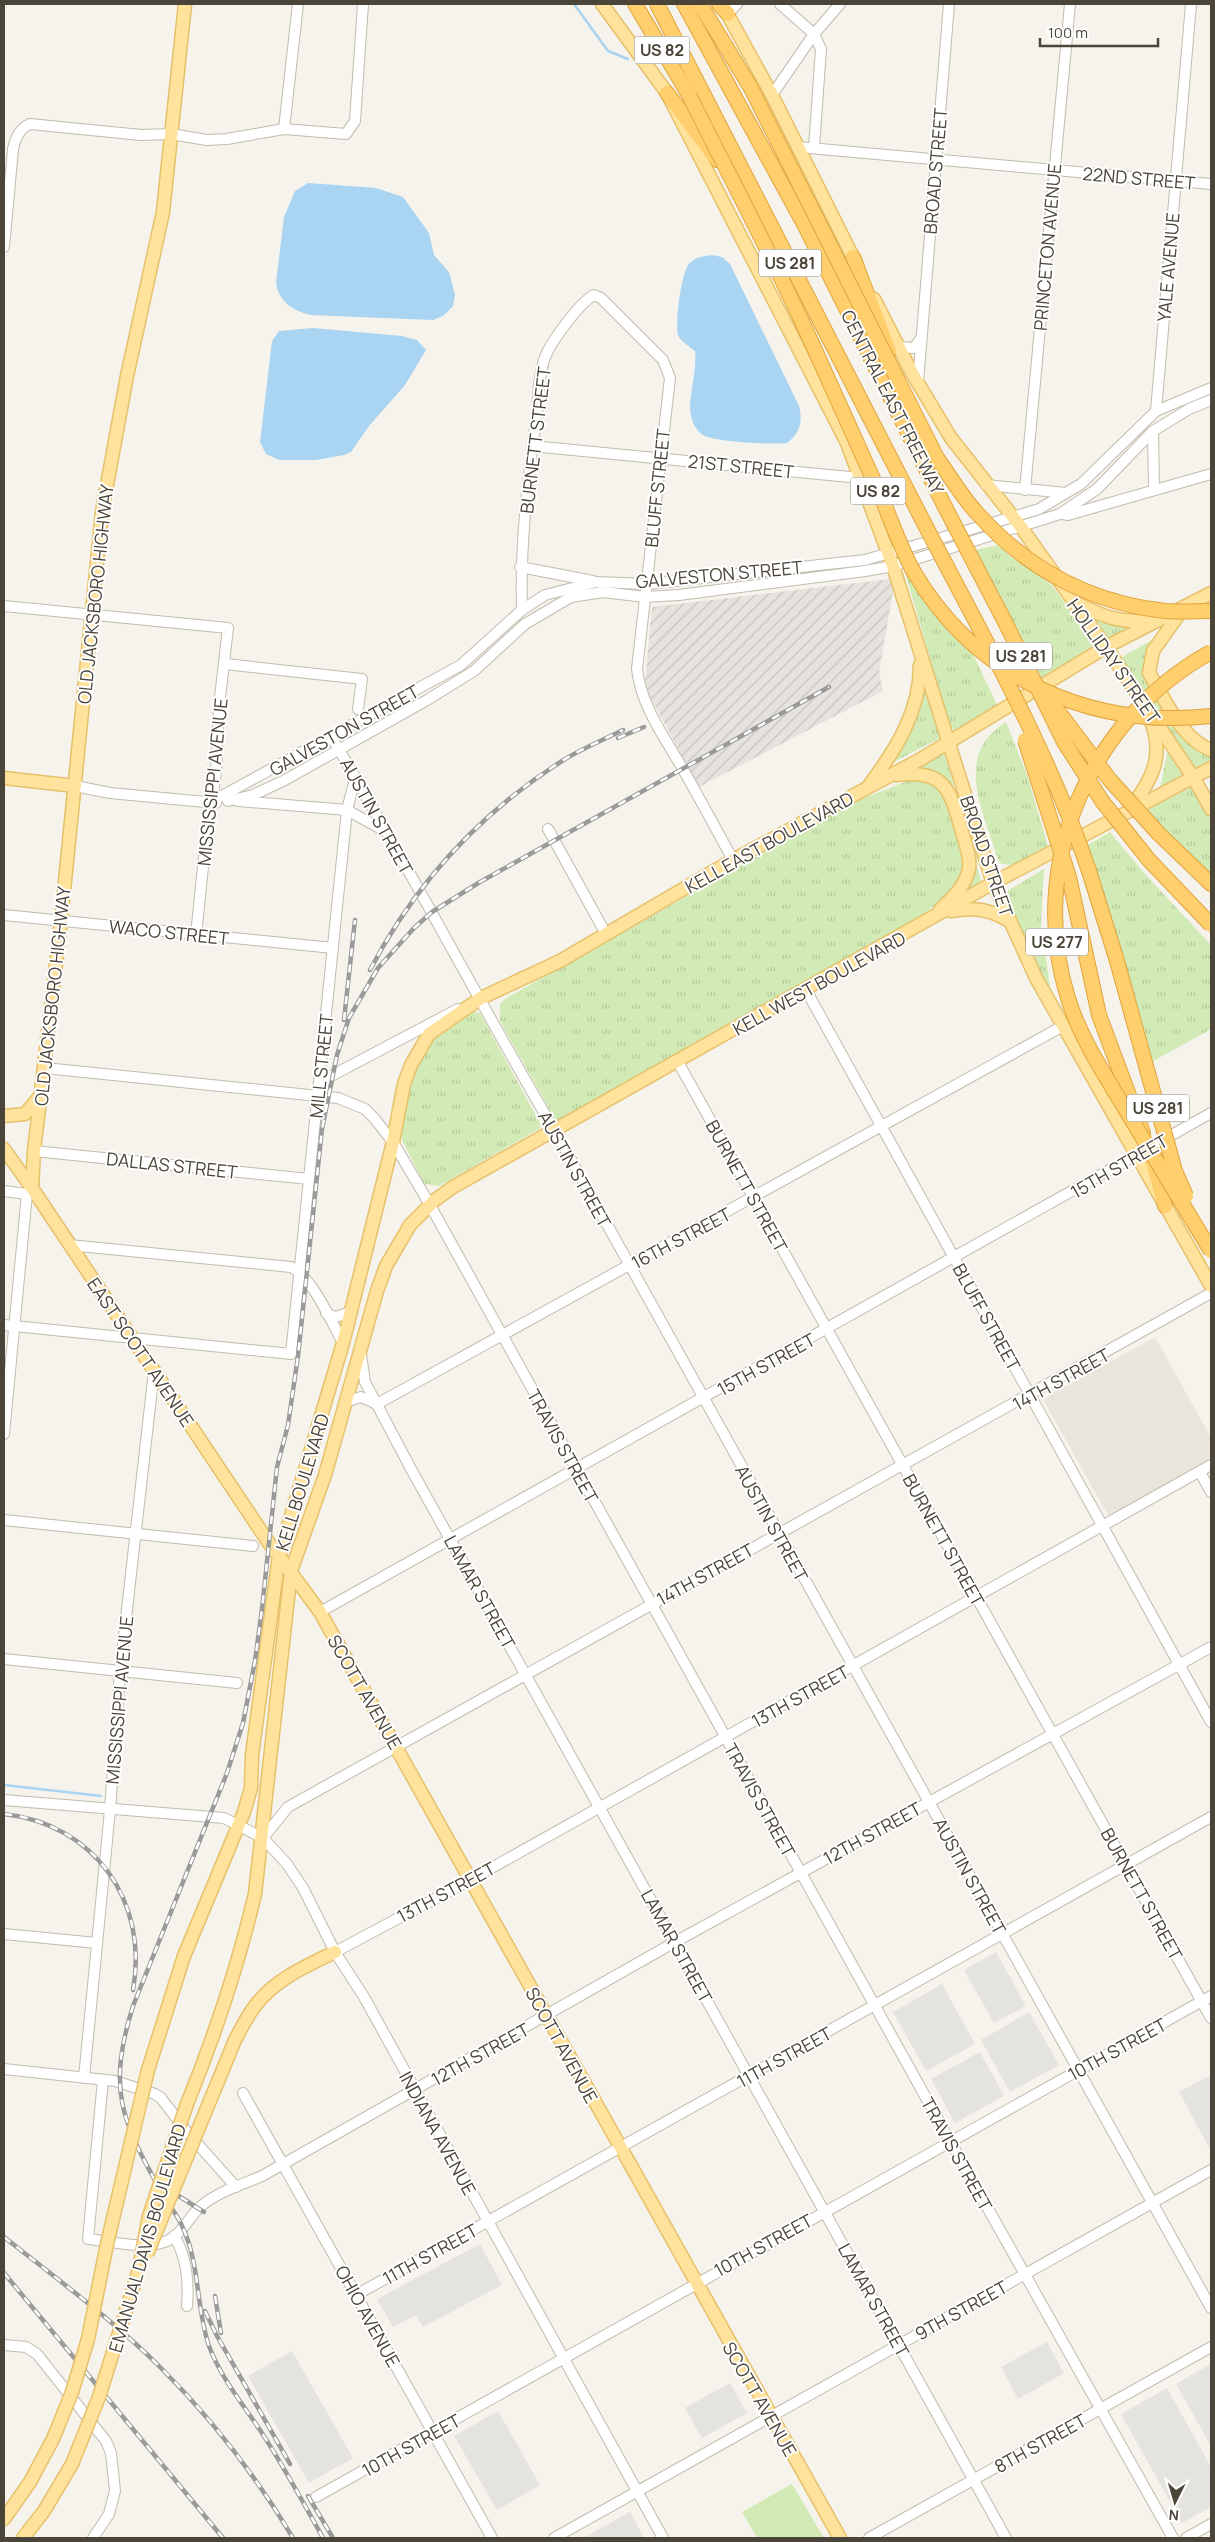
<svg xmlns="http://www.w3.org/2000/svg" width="1215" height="2542" font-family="Manrope,sans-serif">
  <defs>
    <pattern id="industrial-furrows" width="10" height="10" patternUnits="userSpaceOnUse" patternTransform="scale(1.25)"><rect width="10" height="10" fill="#e6e2dd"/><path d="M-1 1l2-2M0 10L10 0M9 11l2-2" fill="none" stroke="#c7c3be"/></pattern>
    <pattern id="grass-tufts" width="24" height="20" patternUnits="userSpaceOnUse" patternTransform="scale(1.25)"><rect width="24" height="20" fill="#d2eab5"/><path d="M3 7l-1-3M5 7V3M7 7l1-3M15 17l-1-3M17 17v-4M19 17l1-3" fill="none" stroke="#b6ca9c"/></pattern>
  </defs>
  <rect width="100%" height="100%" fill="#f6f3ec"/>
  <polygon fill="#eae5da" points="1155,1337 1211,1438 1211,1460 1109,1517 1043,1399"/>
  <polygon fill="url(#industrial-furrows)" points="890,579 893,592 879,672 883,691 699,787 649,695 645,682 652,607"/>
  <g fill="url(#grass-tufts)">
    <polygon points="998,545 1011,557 1051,584 1096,647 1043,681 975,550"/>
    <polygon points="907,572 939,619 973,654 998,707 955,730 950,727 906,576"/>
    <polygon points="1096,617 1132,627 1109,639 1093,620"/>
    <polygon points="1152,640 1154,640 1146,674 1211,754 1211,764 1195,768 1122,660 1123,656"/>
    <path d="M926 684 942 737 890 764C909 740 922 715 926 684Z"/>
    <path d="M1006 722 1027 775 1048 846 1015 865 1002 864 998 860C984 811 952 755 1006 722Z"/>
    <polygon points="1168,748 1185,776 1160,789"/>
    <polygon points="944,752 982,884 963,893 969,883 956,797 910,770"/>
    <polygon points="923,780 934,784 945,795 965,865 954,888 906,930 559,1122 556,1121 500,1021 500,1004 505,999 852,803 907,781"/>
    <polygon points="1192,787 1211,818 1211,880 1164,835 1148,809"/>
    <polygon points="1110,832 1145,874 1211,945 1211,1029 1148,1064 1086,846"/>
    <polygon points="1044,869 1041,924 1051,994 1005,896 1007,891"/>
    <polygon points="474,1011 480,1013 541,1125 539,1129 439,1186 424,1184 402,1140 402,1125 411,1075 429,1041"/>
  </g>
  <polygon fill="#d2eab5" points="792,2484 824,2538 757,2538 742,2512"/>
  <g fill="#e5e3e0">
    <polygon points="996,1952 1026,2006 994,2023 964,1970"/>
    <polygon points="942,1984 975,2044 926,2071 893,2012"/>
    <polygon points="1029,2012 1059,2065 1010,2092 981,2040"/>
    <polygon points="980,2052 1004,2096 955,2123 931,2079"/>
    <polygon points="1211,2075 1211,2151 1179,2092"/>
    <polygon points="480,2244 502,2285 423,2327 416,2315 393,2327 377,2299"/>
    <polygon points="1047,2342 1064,2373 1018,2399 1001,2367"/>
    <polygon points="292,2351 353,2458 309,2483 248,2376"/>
    <polygon points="1211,2364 1211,2446 1176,2384"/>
    <polygon points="730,2383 747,2413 702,2438 685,2408"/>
    <polygon points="1167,2388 1211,2467 1211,2507 1182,2523 1121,2414"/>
    <polygon points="498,2411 540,2485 497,2510 454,2436"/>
    <polygon points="630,2512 644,2538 583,2538"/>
  </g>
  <g fill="#a9d4f2">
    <path d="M308 183 376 188 403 197 429 233 434 255 449 272 455 295 453 306 443 316 433 320 310 315C292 310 278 301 276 282L284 217 295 191Z"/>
    <path d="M712 255 722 257 730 264 799 406C803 422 800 433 787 443 773 445 714 442 703 435 694 429 691 419 690 409 690 389 697 371 695 351 689 346 681 342 678 335 675 324 681 270 690 263 696 257 704 256 712 255Z"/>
    <polygon points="313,328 402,336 417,340 426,350 405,385 369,426 351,452 344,455 316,460 279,460 266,454 260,442 272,341 279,331"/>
  </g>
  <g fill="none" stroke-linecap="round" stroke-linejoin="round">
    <g stroke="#a9d4f2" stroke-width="2.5">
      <polyline points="574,4 608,51 628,59"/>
      <polyline points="4,1785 101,1796"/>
    </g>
    <defs>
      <g id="minor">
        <polyline points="780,4 814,34 821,49 814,148"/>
        <polyline points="728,14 737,4"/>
        <polyline points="772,95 814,34 840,4"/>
        <polyline points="284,129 298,4"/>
        <polyline points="798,147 1211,184"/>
        <path d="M4 247 13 149C16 137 19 129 30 124L141 135 171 134 207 140 227 139 284 129 346 134 355 121 363 4"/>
        <polyline points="899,347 914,348 921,338"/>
        <polyline points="918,382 949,4"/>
        <polyline points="1156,411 1191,4"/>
        <polyline points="1153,431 1154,490"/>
        <polyline points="532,446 860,478"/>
        <polyline points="986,485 1066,493"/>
        <polyline points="1025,490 1070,4"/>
        <polyline points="1063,514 1068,515 1211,474"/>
        <polyline points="520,567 593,581"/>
        <polyline points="4,606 228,628 219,706 216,772 204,857 196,935"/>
        <path d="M522 610C520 547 527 484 536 421 538 401 538 377 545 357 551 342 579 303 594 295L601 298 663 360 670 378 637 669C641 705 663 735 681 766 699 797 716 829 733 860"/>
        <polyline points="225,664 362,679 358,709"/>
        <path d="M332 738C411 870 482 1008 560 1140L1211 2308"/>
        <polyline points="75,786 110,793 216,803"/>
        <polyline points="228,801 253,795 285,780 427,700 474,671 525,624 571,597 603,592 645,597 679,595 865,571 893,566 1060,514 1097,489 1153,431 1189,409 1211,400"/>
        <polyline points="238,801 347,810 383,830"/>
        <polyline points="211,802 461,665 522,610 545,595 596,582 647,584 865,560 1013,517 1039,509 1081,484 1156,411 1211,388"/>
        <polyline points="548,829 606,934"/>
        <polyline points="4,915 333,948"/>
        <polyline points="806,990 1211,1722"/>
        <polyline points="678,1062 1211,2018"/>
        <polyline points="45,1068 338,1098 365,1109 374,1118 393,1142 430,1205 950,2141 1173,2538"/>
        <polyline points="318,1087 331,1076 458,1009"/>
        <polyline points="34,1151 309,1179"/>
        <polyline points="4,1191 27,1194 32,1188"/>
        <path d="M69 1245 291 1267C312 1277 331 1321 343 1343"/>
        <polyline points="326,1313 335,1317 351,1312"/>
        <polyline points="4,1325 291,1354 347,810 355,779"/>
        <polyline points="361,1355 365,1382 411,1469 1006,2538"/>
        <polyline points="345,1402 361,1397 377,1404 1063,1026"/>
        <polyline points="4,1434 27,1194"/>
        <polyline points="1200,1472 1211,1492"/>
        <polyline points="4,1520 253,1546"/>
        <polyline points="320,1612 1211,1113"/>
        <polyline points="4,1659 237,1683"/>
        <polyline points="4,1800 224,1818 263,1838 287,1864 303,1888 335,1952 364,1997 663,2538"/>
        <path d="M263 1838 288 1807C595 1634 904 1467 1211 1293"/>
        <polyline points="4,1934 97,1943"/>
        <polyline points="335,1952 470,1880 1211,1465"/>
        <polyline points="4,2069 115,2081 155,2094 161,2098 187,2132 236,2187"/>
        <polyline points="84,2078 110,1810 120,1671 154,1371"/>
        <path d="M103 2080 88 2239C110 2241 140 2249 161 2243 181 2238 187 2219 200 2207 217 2192 241 2185 262 2176L675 1942 1211 1647"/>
        <polyline points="243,2093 492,2538"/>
        <path d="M174 2236C187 2257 189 2281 187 2306"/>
        <polyline points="356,2295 1211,1817"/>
        <polyline points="4,2345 26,2347 37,2354 106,2441 111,2453 115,2491 109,2514 93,2538"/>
        <polyline points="316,2497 1211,1996"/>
        <polyline points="554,2538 1211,2170"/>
        <polyline points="869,2538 1211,2347"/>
        <polyline points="1186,2538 1211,2524"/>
      </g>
      <g id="major">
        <polyline points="602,4 667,93 847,443 893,566 993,883 1036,978 1211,1286"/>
        <polyline points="723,6 772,95 857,265"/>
        <polyline points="874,299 912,373 951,438 1021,527 1106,647 1193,777 1211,809"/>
        <path d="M1075 602C1103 617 1121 624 1153 620"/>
        <path d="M1182 610 1153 651 1149 673C1166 700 1180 738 1211 750"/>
        <path d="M897 775C947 769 950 791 962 832 965 843 971 857 969 869 965 887 952 898 940 910"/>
        <polyline points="4,778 75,786"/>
        <path d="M870 784C897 748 920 711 920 665"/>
        <path d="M1132 806C1153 778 1164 756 1151 721"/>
        <path d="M951 911C973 907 990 909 1009 921"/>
        <polyline points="4,1116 25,1114 40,1096"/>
        <polyline points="4,1149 32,1188 269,1543 320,1612 840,2538"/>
        <polyline points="32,1188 34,1151 61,921 102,512 127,376 163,212 185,4"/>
        <polyline points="184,1956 244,1812 251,1788 252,1755 279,1556 343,1343 393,1142 404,1084 411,1065 429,1034 481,998 560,961 733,860 921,759 1106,647 1211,593"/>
        <path d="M235 2040C241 2029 247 2016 255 2006 274 1980 306 1966 335 1952"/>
        <path d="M187 2104C215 2035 238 1966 255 1894L291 1571 325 1475 377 1291 386 1266 410 1225 435 1200 453 1187 993 883 1211 768"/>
        <polyline points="4,2519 30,2482 53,2439"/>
        <polyline points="23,2538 44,2511 72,2464"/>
      </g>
      <g id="highway">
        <polyline points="635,4 689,95"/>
        <polyline points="657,4 924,523"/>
        <polyline points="684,4 805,226 945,507"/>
        <polyline points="700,4 751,88"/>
        <polyline points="719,4 728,14"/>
        <polyline points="667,93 717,160"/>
        <polyline points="853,257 889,351"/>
        <polyline points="1159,834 1211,884"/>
        <polyline points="1089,871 1117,961"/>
        <polyline points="1069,877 1099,1015 1143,1133"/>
        <polyline points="1151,1155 1165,1206"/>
      </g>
    </defs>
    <use href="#minor" stroke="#c2bbae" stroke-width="12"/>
    <use href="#major" stroke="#e6c16a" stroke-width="15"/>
    <use href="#highway" stroke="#e0a43c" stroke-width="16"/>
    <use href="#minor" stroke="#fff" stroke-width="10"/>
    <use href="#major" stroke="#ffe39c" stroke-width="12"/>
    <use href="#highway" stroke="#ffcf6e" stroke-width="14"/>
    <defs>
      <g id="rail">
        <polyline points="618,738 644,727"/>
        <path d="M370 970C415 884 480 813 562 761 581 749 603 740 623 730"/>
        <polyline points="344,1020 355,920"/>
        <path d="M4 1814C95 1824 149 1902 133 1990"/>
        <polyline points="157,2176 174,2193 204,2212"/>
        <path d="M4 2237C57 2279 113 2320 161 2368 212 2419 256 2476 293 2538"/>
        <polyline points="4,2273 223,2538"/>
        <polyline points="215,2296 221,2333"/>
        <polyline points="205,2311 217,2336 290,2464"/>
        <polyline points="308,2496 333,2538"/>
        <path d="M323 2538C303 2502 283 2465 260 2430 242 2403 221 2378 209 2346 196 2308 200 2265 183 2228 178 2216 169 2205 162 2193 121 2120 107 2090 133 2006L227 1773 243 1723 255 1661 262 1609 277 1467 288 1425 298 1356 322 1129 337 1055 349 1018 378 968 414 928 432 912 480 882 829 687"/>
      </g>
    </defs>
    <use href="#rail" stroke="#9a9a9a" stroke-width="4.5"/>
    <use href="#rail" stroke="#fff" stroke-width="2.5" stroke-dasharray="8" stroke-linecap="butt"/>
    <defs>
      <g id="major-bridge">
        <polyline points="147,2254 235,2040"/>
        <polyline points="53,2439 72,2392 88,2339 107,2244 148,2070 184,1956"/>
        <polyline points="72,2464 99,2397 139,2269 149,2216 187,2104"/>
      </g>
      <g id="highway-bridge">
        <path d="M751 88 937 458C950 476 962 497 977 513 1027 569 1091 603 1165 611 1180 612 1196 611 1211 611"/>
        <path d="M689 95C731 179 776 263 814 348 837 399 860 450 883 501 893 525 902 552 915 574 978 679 1091 729 1211 716"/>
        <polyline points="945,507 1005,622 1064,742 1102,801 1149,860 1211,925"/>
        <path d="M924 523C983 637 1048 749 1089 871"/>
        <polyline points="1055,707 1110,780 1159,834"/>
        <polyline points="1025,740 1069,877"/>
        <polyline points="1117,961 1175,1171 1186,1196"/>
        <path d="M1211 1251C1183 1205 1155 1158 1127 1112 1105 1075 1080 1038 1068 998 1026 864 1090 718 1211 652"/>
      </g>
    </defs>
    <use href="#major-bridge" stroke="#e6c16a" stroke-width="15" stroke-linecap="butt"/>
    <use href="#highway-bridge" stroke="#e0a43c" stroke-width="16" stroke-linecap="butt"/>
    <use href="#major-bridge" stroke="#ffe39c" stroke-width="12"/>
    <use href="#highway-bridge" stroke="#ffcf6e" stroke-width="14"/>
  </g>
  <g text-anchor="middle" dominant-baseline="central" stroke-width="4" stroke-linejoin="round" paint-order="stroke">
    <g fill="#fff" stroke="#817c74" stroke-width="1">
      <rect x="634.5" y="36.5" width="55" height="27" rx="4"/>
      <rect x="759" y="249.5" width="62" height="27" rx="4"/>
      <rect x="850.5" y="477.5" width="55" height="27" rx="4"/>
      <rect x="990" y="642.5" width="62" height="27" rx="4"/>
      <rect x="1026" y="928.5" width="62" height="27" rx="4"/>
      <rect x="1127" y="1094.5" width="62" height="27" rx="4"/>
    </g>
    <g font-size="16" font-weight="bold" fill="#4b4439">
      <text x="662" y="50">US 82</text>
      <text x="790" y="263">US 281</text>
      <text x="878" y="491">US 82</text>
      <text x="1021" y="656">US 281</text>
      <text x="1057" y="942">US 277</text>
      <text x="1158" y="1108">US 281</text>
    </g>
    <g font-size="18" fill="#4b4439" stroke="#fff">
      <text transform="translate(935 171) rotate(-85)">BROAD STREET</text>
      <text transform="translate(1139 178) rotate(5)">22ND STREET</text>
      <text transform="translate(1047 247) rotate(-85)">PRINCETON AVENUE</text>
      <text transform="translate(1168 267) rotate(-85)">YALE AVENUE</text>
      <text transform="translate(893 402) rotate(63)">CENTRAL EAST FREEWAY</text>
      <text transform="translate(535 440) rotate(-83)">BURNETT STREET</text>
      <text transform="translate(741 466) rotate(6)">21ST STREET</text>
      <text transform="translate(657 488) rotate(-84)">BLUFF STREET</text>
      <text transform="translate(719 574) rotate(-5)">GALVESTON STREET</text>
      <text transform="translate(95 594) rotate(-84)">OLD JACKSBORO HIGHWAY</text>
      <text transform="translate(1114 661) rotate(55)">HOLLIDAY STREET</text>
      <text transform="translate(344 730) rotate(-29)">GALVESTON STREET</text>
      <text transform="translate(212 782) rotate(-84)">MISSISSIPPI AVENUE</text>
      <text transform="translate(377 816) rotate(61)">AUSTIN STREET</text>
      <text transform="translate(769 842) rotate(-29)">KELL EAST BOULEVARD</text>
      <text transform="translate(987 856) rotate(71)">BROAD STREET</text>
      <text transform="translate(169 932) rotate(6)">WACO STREET</text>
      <text transform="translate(819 983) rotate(-29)">KELL WEST BOULEVARD</text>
      <text transform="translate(52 996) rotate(-84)">OLD JACKSBORO HIGHWAY</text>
      <text transform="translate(321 1066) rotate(-84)">MILL STREET</text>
      <text transform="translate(172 1165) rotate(6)">DALLAS STREET</text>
      <text transform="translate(1119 1166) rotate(-30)">15TH STREET</text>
      <text transform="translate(575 1169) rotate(61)">AUSTIN STREET</text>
      <text transform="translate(747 1186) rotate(61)">BURNETT STREET</text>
      <text transform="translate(681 1238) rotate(-28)">16TH STREET</text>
      <text transform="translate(987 1317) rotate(61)">BLUFF STREET</text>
      <text transform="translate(141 1352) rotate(56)">EAST SCOTT AVENUE</text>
      <text transform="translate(766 1364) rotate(-29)">15TH STREET</text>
      <text transform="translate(1061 1379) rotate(-29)">14TH STREET</text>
      <text transform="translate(563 1446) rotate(61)">TRAVIS STREET</text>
      <text transform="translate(302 1482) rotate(-73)">KELL BOULEVARD</text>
      <text transform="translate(772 1523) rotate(61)">AUSTIN STREET</text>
      <text transform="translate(944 1540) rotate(61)">BURNETT STREET</text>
      <text transform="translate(705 1574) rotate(-29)">14TH STREET</text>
      <text transform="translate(480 1592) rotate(61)">LAMAR STREET</text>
      <text transform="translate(365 1692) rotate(60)">SCOTT AVENUE</text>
      <text transform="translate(800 1696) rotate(-29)">13TH STREET</text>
      <text transform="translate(119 1700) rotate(-85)">MISSISSIPPI AVENUE</text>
      <text transform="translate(760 1800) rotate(61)">TRAVIS STREET</text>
      <text transform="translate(872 1833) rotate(-29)">12TH STREET</text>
      <text transform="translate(970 1876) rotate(61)">AUSTIN STREET</text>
      <text transform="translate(446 1892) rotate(-28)">13TH STREET</text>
      <text transform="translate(1142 1894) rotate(61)">BURNETT STREET</text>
      <text transform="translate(677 1946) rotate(61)">LAMAR STREET</text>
      <text transform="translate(562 2045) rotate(61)">SCOTT AVENUE</text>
      <text transform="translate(1117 2049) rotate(-29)">10TH STREET</text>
      <text transform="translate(480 2054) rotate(-29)">12TH STREET</text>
      <text transform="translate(784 2057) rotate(-29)">11TH STREET</text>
      <text transform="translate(438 2133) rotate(61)">INDIANA AVENUE</text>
      <text transform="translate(957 2154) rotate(61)">TRAVIS STREET</text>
      <text transform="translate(147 2238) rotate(-74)">EMANUAL DAVIS BOULEVARD</text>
      <text transform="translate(763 2245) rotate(-29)">10TH STREET</text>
      <text transform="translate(430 2254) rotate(-29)">11TH STREET</text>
      <text transform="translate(874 2300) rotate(61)">LAMAR STREET</text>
      <text transform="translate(961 2310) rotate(-29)">9TH STREET</text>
      <text transform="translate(368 2316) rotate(61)">OHIO AVENUE</text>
      <text transform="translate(760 2399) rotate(60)">SCOTT AVENUE</text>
      <text transform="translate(1040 2443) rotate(-29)">8TH STREET</text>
      <text transform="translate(411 2445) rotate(-29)">10TH STREET</text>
    </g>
  </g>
  <rect width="1215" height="2542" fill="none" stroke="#4b4439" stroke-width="10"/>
  <g transform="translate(1175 2502) rotate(185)" stroke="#ffffff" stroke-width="4" paint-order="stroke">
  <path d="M0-4L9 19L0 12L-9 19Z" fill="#4b4439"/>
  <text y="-8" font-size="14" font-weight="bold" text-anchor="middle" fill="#4b4439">N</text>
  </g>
  <path d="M1040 38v8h118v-8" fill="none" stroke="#4b4439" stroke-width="2.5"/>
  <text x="1048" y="38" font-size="15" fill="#4b4439" stroke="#ffffff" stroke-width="4" paint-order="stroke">100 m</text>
</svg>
